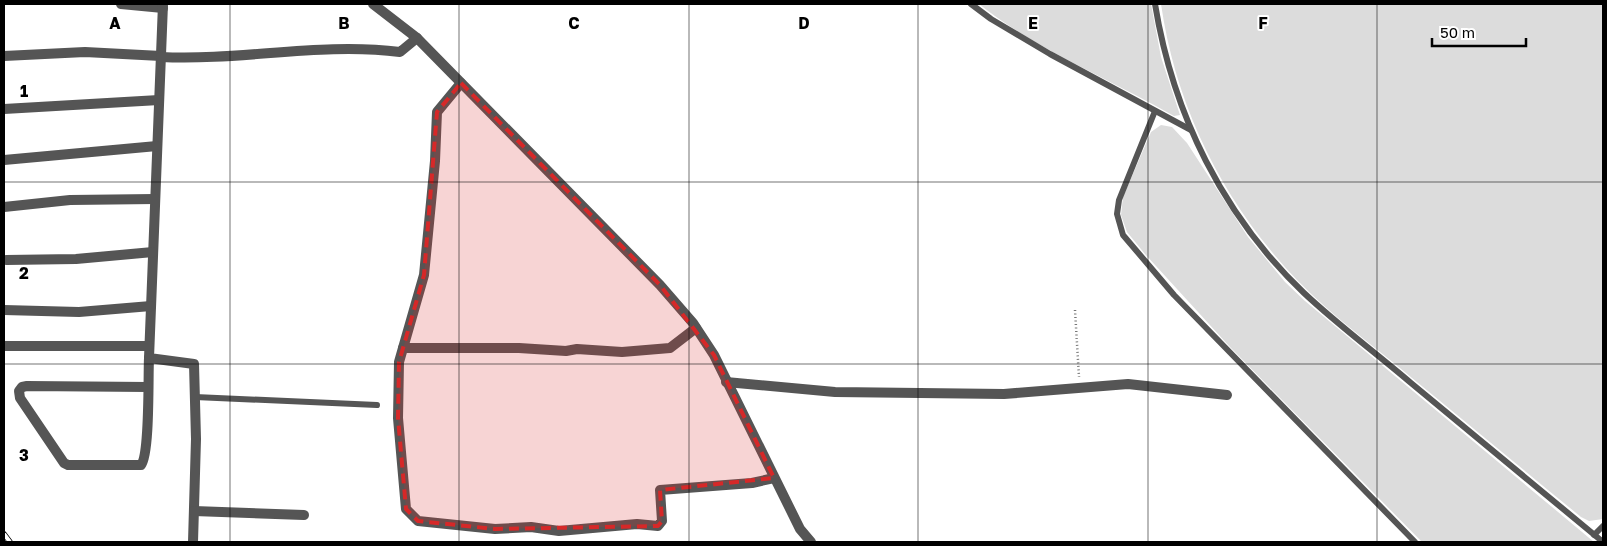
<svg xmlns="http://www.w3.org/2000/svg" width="1607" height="546" font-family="'Golos Text',sans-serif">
  <rect width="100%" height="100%" fill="#fff"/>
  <g fill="#dcdcdc">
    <path d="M979 4H1151L1161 57 1180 115 1174 116C1110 79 1037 50 979 4Z"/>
    <path d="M1161 4H1603V519L1589 521 1581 517C1525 471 1468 424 1412 378 1374 346 1332 316 1297 280 1224 204 1176 108 1161 4Z"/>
    <polygon points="1161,125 1172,127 1187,143 1248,237 1285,282 1305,301 1594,542 1422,542 1230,347 1145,254 1127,232 1121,215 1123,197 1151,132"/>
  </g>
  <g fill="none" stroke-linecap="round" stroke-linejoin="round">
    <polyline stroke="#777" stroke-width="2.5" stroke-dasharray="1 2.5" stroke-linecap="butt" points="1075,310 1079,377"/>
    <g stroke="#555" stroke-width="6">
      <polyline points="971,4 991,19 1050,54 1191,130"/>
      <path d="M1155 4C1173 114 1223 216 1304 293 1338 325 1376 353 1411 383 1475 436 1539 489 1603 542"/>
      <polyline points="1155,111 1119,200 1117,214 1123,235 1174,295 1415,542"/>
      <polyline points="195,397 377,405"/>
      <polyline points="1594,535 1603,526"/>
    </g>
    <g stroke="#555" stroke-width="10">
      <polyline points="121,4 163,8"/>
      <polyline points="163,4 149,358 194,364 196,439 193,542"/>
      <polyline points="373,4 417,38 660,285 693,323 714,355 800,529 811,542"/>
      <polyline points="4,56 85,52 161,56"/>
      <path d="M161 57C241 61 320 42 400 52L417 38"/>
      <polyline points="461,83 437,112 435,161 424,275 399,362 398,418 406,509 418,521 495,529 531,527 559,531 637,524 658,526 662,521 660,490 752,483 774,478"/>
      <polyline points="4,109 159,100"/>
      <polyline points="4,160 157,146"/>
      <polyline points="4,207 70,200 155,199"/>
      <polyline points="6,260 76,259 153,252"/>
      <polyline points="4,310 79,312 151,306"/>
      <polyline points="4,346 149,346"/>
      <polyline points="403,348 519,348 566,351 577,349 622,352 670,348 696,328"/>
      <polyline points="726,382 835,392 1004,394 1128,384 1227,395"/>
      <path d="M148 387 27 386 22 387 19 391 20 398 64 463 68 465H141C150 454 148 377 149 358"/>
      <polyline points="194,511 304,515"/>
    </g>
    <defs>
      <polyline id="rail" points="4,534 10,542"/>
    </defs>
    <use href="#rail" stroke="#000" stroke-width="5.5"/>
    <use href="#rail" stroke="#fff" stroke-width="4" stroke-dasharray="11" stroke-linecap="butt"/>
  </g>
  <path fill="#d62828" fill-opacity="0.2" stroke="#d62828" stroke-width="4" stroke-dasharray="10 6" stroke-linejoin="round" d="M461 83 660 285 714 355 774 478 660 490 662 521 658 526 495 529 418 521 406 509 398 418 399 362 424 275 437 112Z"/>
  <path fill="none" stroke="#000" stroke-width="1" stroke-opacity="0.55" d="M230 4V542M459 4V542M689 4V542M918 4V542M1148 4V542M1377 4V542M4 182H1603M4 364H1603"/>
  <g font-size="16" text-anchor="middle" font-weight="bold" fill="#000" stroke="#fff" stroke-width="4" stroke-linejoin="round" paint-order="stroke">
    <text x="115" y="29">A</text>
    <text x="344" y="29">B</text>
    <text x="574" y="29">C</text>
    <text x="804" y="29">D</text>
    <text x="1033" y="29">E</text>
    <text x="1263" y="29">F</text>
    <text x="24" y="97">1</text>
    <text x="24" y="279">2</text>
    <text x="24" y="461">3</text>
  </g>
  <rect width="1607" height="546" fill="none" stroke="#000000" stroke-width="10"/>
  <path d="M1432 38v8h94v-8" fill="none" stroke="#000000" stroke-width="2.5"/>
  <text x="1440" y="38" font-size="15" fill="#000000" stroke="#ffffff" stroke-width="4" paint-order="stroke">50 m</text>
</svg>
